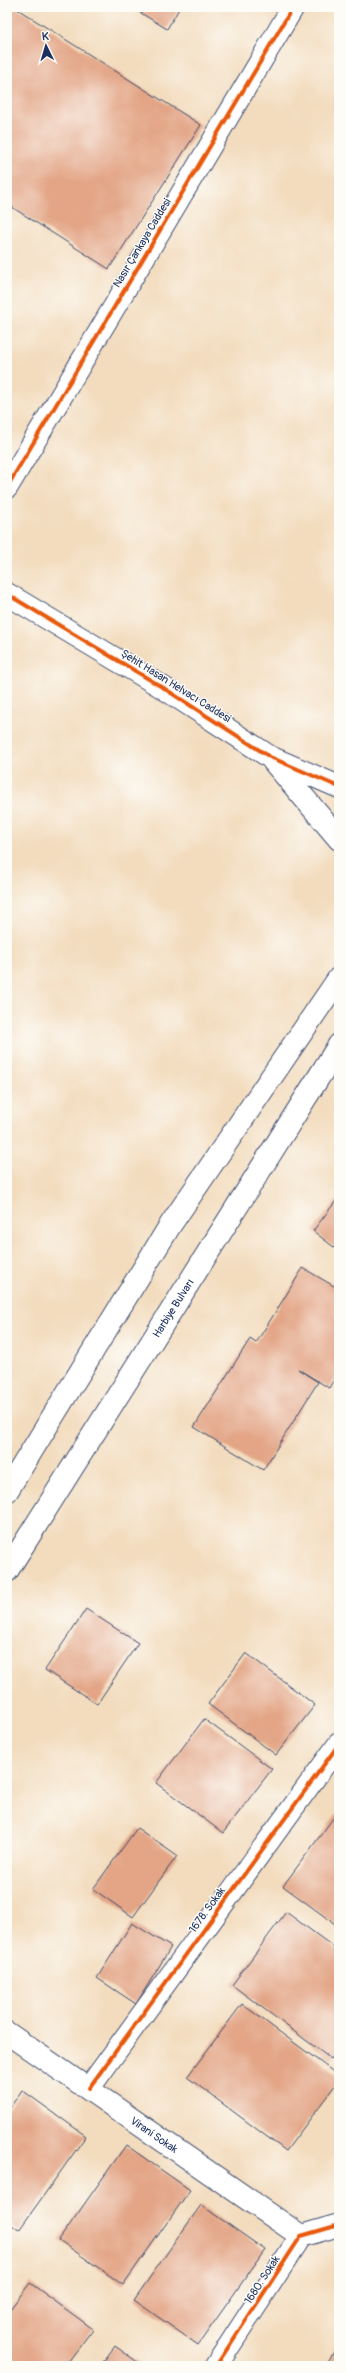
<svg xmlns="http://www.w3.org/2000/svg" width="346" height="2373" font-family="Pangolin,sans-serif">
  <rect width="100%" height="100%" fill="#fdfcf7"/>
  <filter id="ink" filterUnits="userSpaceOnUse"><feTurbulence type="fractalNoise" baseFrequency=".025" numOctaves="2"/><feDisplacementMap in="SourceGraphic" scale="8" xChannelSelector="R" yChannelSelector="G"/><feConvolveMatrix kernelMatrix="1 2 1 2 8 2 1 2 1" color-interpolation-filters="sRGB"/></filter>
  <filter id="wash" filterUnits="userSpaceOnUse"><feTurbulence type="fractalNoise" baseFrequency=".012" numOctaves="4" result="noise"/><feDisplacementMap in="SourceGraphic" scale="16" xChannelSelector="R" yChannelSelector="G"/><feGaussianBlur stdDeviation="0.9" result="paint"/><feColorMatrix in="noise" values="0 0 0 0 0 0 0 0 0 0 0 0 0 0 0 0 0 1.4 0 .05"/><feComposite in="paint" operator="in"/></filter>
  <g filter="url(#wash)">
    <rect width="100%" height="100%" fill="#f3dcbe"/>
    <g id="blocks">
      <g fill="#e3a586">
        <polygon points="7,7 14,7 201,125 109,269 7,204"/>
        <polygon points="131,7 180,7 167,29"/>
        <polygon points="339,1197 339,1251 313,1231"/>
        <polygon points="303,1268 339,1289 339,1371 329,1388 298,1369 318,1382 263,1470 194,1427 250,1339 256,1343"/>
        <polygon points="86,1609 138,1643 97,1704 45,1670"/>
        <polygon points="246,1653 315,1705 276,1755 208,1704"/>
        <polygon points="204,1719 272,1769 223,1833 156,1783"/>
        <polygon points="337,1813 339,1814 339,1927 283,1886"/>
        <polygon points="137,1828 177,1856 133,1917 93,1889"/>
        <polygon points="286,1912 339,1951 339,2048 331,2059 232,1985"/>
        <polygon points="132,1923 171,1947 136,2004 97,1978"/>
        <polygon points="242,2004 339,2076 339,2080 286,2151 187,2077"/>
        <polygon points="22,2090 86,2136 19,2230 7,2222 7,2112"/>
        <polygon points="126,2145 190,2190 123,2285 59,2240"/>
        <polygon points="201,2205 265,2250 198,2345 134,2300"/>
        <polygon points="30,2283 93,2329 65,2366 7,2366 7,2313"/>
        <polygon points="339,2344 339,2366 325,2366"/>
        <polygon points="115,2346 143,2366 100,2366"/>
      </g>
    </g>
  </g>
  <g filter="url(#ink)">
    <use href="#blocks" fill-opacity="0" stroke="#3b496c" stroke-width="1"/>
    <g fill="none" stroke-linecap="round" stroke-linejoin="round">
      <defs>
        <g id="street">
          <polyline points="7,487 293,7"/>
          <polyline points="7,594 162,687 270,757 339,787"/>
          <polyline points="273,761 339,839"/>
          <path id="s1" d="M7 2033 301 2236"/>
          <polyline points="89,2088 339,1744"/>
          <polyline points="216,2366 301,2236 339,2225"/>
        </g>
        <g id="primary">
          <polyline points="7,1491 171,1224 339,978"/>
          <path id="s2" d="M7 1571 339 1045"/>
        </g>
      </defs>
      <use href="#street" stroke="#3b496c" stroke-width="24"/>
      <use href="#primary" stroke="#3b496c" stroke-width="24"/>
      <use href="#street" stroke="#fff" stroke-width="22"/>
      <use href="#primary" stroke="#fff" stroke-width="22"/>
      <defs>
        <g id="cycleway">
          <polyline points="7,487 293,7"/>
          <polyline points="7,594 162,687 270,757 339,787"/>
          <polyline points="89,2088 339,1744"/>
          <polyline points="216,2366 301,2236 339,2225"/>
        </g>
      </defs>
      <use href="#cycleway" stroke="#fdfcf7" stroke-width="6"/>
      <use href="#cycleway" stroke="#e8590c" stroke-width="4"/>
    </g>
  </g>
  <g text-anchor="middle" dominant-baseline="central" stroke-width="3" stroke-linejoin="round" paint-order="stroke">
    <g font-size="11" fill="#1b2f5e" stroke="#fdfcf7">
      <text transform="translate(142 243) rotate(-59)">Nasır Çankaya Caddesi</text>
      <text transform="translate(176 686) rotate(32)">Şehit Hasan Helvacı Caddesi</text>
      <text stroke="none"><textPath href="#s2" startOffset="311">Harbiye Bulvarı</textPath></text>
      <text transform="translate(207 1910) rotate(-54)">1678. Sokak</text>
      <text stroke="none"><textPath href="#s1" startOffset="179">Virani Sokak</textPath></text>
      <text transform="translate(262 2280) rotate(-57)">1680. Sokak</text>
    </g>
  </g>
  <rect width="346" height="2373" fill="none" stroke="#fdfcf7" stroke-width="24"/>
  <g transform="translate(46 46) rotate(355)" stroke="#fdfcf7" stroke-width="3" paint-order="stroke">
  <path d="M0-3L7 15L0 10L-7 15Z" fill="#1b2f5e"/>
  <text y="-6" font-size="11" font-weight="bold" text-anchor="middle" fill="#1b2f5e">K</text>
  </g>
</svg>
